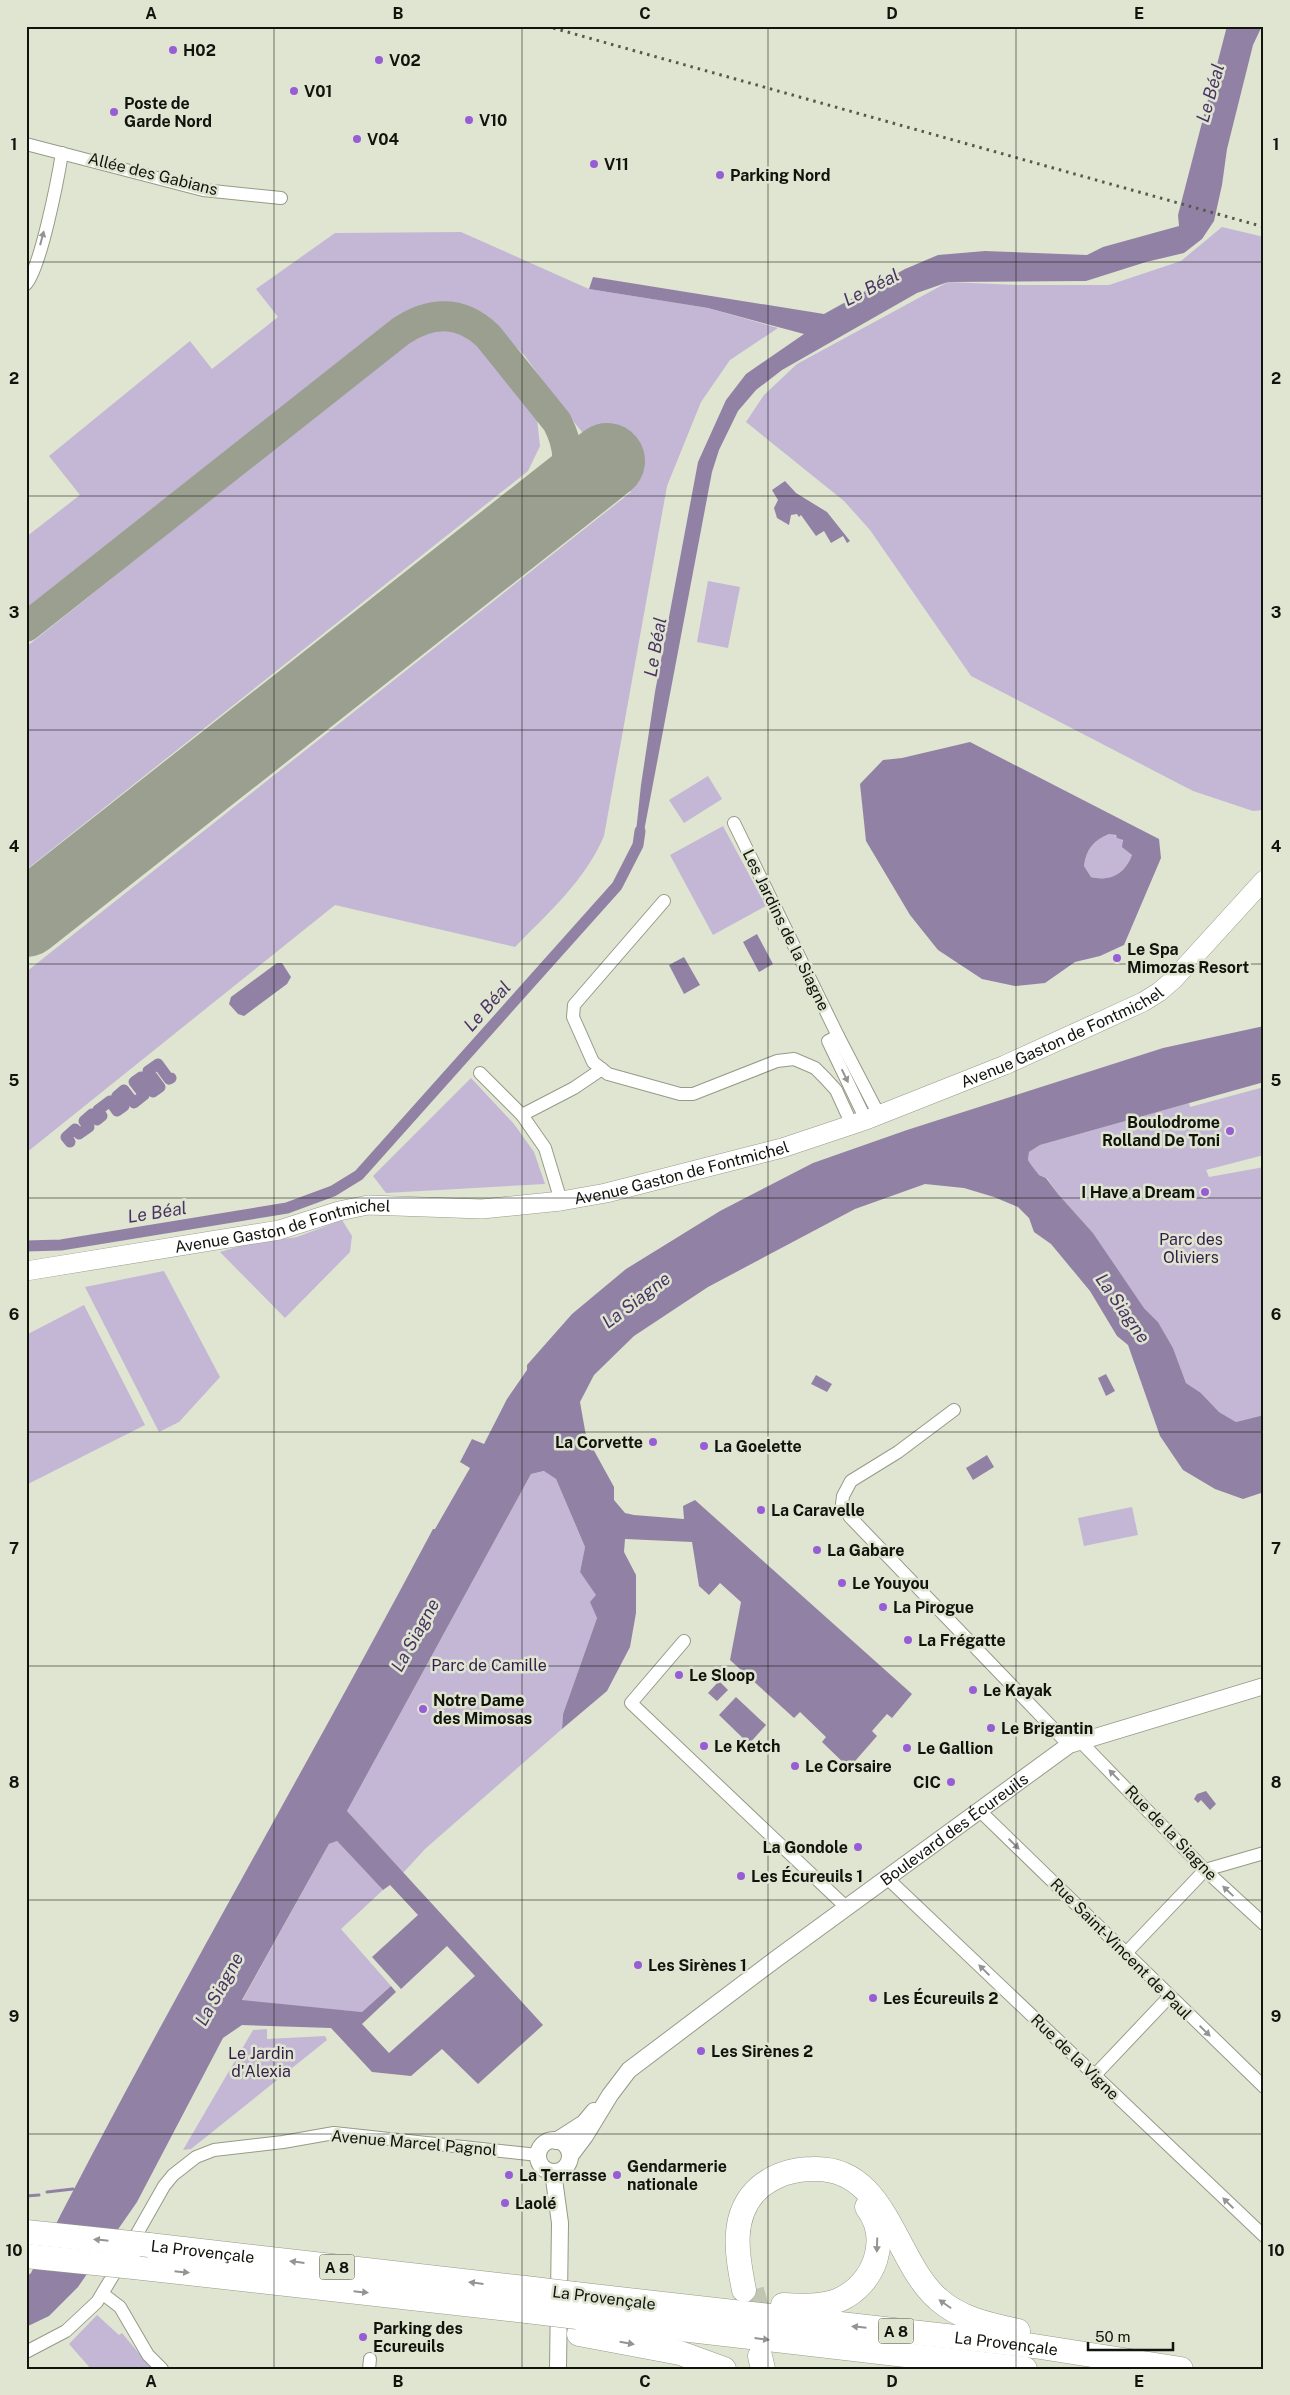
<svg xmlns="http://www.w3.org/2000/svg" width="1290" height="2395" font-family="'Public Sans',sans-serif">
  <rect width="100%" height="100%" fill="#dfe5d1"/>
  <g fill="#c3b7d5">
    <polygon points="1222,227 1264,237 1264,810 1253,811 1193,791 971,676 870,530 844,501 746,422 764,395 797,364 948,282 1018,285 1109,285 1181,261"/>
    <path d="M461 232 589 289 708 308 778 328 730 360 701 402 667 486 604 836C585 881 548 913 515 947L335 905 26 1153V972L631 492 556 400 525 356 482 313 460 305 435 302 383 327 26 608V537L80 495 49 456 190 341 212 369 278 317 256 289 335 233Z"/>
    <polygon points="439,329 475,337 537,419 540,446 528,471 26,870 26,647 411,339"/>
    <polygon points="708,581 740,587 728,648 697,642"/>
    <polygon points="708,776 722,799 684,823 669,800"/>
    <polygon points="723,826 766,906 713,935 670,855"/>
    <path d="M1109 834C1122 835 1126 845 1132 855 1125 874 1110 882 1091 877L1084 866C1086 849 1094 840 1109 834Z"/>
    <polygon points="471,1078 514,1124 534,1152 545,1184 386,1193 373,1176"/>
    <polygon points="1264,1087 1264,1155 1206,1170 1209,1177 1264,1167 1264,1415 1236,1422 1219,1412 1201,1393 1186,1383 1173,1348 1158,1322 1144,1308 1093,1233 1058,1194 1047,1178 1039,1175 1032,1166 1028,1160 1029,1152 1040,1145 1189,1103 1190,1107"/>
    <polygon points="342,1220 352,1236 350,1252 285,1318 220,1252 243,1245 297,1237"/>
    <polygon points="164,1271 220,1377 179,1422 159,1432 85,1287"/>
    <polygon points="84,1305 145,1425 26,1485 26,1335"/>
    <polygon points="545,1471 556,1479 585,1547 580,1572 597,1595 591,1602 597,1618 563,1714 562,1729 425,1849 403,1873 347,1811 531,1474"/>
    <polygon points="1132,1507 1138,1535 1084,1546 1078,1518"/>
    <polygon points="337,1841 383,1890 341,1929 391,1986 362,2012 242,2001 329,1844"/>
    <polygon points="267,2029 267,2039 325,2036 327,2040 191,2149 183,2150 253,2030"/>
    <polygon points="97,2315 119,2335 122,2333 152,2369 91,2369 69,2344"/>
  </g>
  <g fill="#9182a5" fill-rule="evenodd">
    <polygon points="1227,26 1262,26 1253,45 1227,149 1222,185 1214,221 1202,239 1184,253 1146,262 1086,281 948,282 917,293 782,370 756,390 738,411 719,450 712,472 642,842 638,845 635,841 641,785 655,692 698,462 726,400 746,374 804,334 708,308 589,289 593,277 824,314 905,269 938,255 985,251 1087,255 1103,247 1179,226 1178,215"/>
    <polygon points="785,481 796,493 827,512 850,541 847,543 843,536 831,543 824,531 816,536 801,515 799,517 797,514 791,515 789,525 777,518 774,508 778,500 772,490"/>
    <path d="M970 742 1159 839 1161 858 1124 945 1100 956 1075 962 1045 983 1015 986 982 979 938 950 910 915 866 841 860 784 883 760 902 758ZM1109 834 1116 835 1117 838 1123 840 1122 847 1132 855C1125 874 1110 882 1091 877L1084 866C1086 849 1094 840 1109 834Z"/>
    <polygon points="757,934 773,964 759,972 743,942"/>
    <polygon points="684,957 700,985 684,994 669,965"/>
    <polygon points="277,963 282,963 291,977 287,984 244,1016 238,1014 229,1004 231,997"/>
    <path d="M1264 1026V1082L1040 1145 1029 1152 1028 1160 1032 1166 1039 1175 1046 1178 1058 1194 1093 1233 1144 1308 1158 1322 1173 1348 1186 1383 1201 1393 1219 1412 1236 1422 1264 1415V1492L1243 1499 1215 1489 1183 1470 1160 1436 1128 1345 1117 1336 1090 1291 1051 1244 1034 1232 1029 1218 1018 1207 994 1197 964 1188 925 1184 855 1209 708 1287 634 1336 594 1375 580 1402 586 1436 614 1487V1500L625 1513 634 1515 684 1519 683 1506 695 1500 912 1694 892 1718 887 1714 872 1731 877 1736 849 1768 822 1742 826 1737 800 1712 794 1718 730 1660 741 1602 720 1583 709 1595 699 1586 692 1542 625 1539 624 1552 636 1575V1613L630 1647 607 1691 562 1729 563 1714 597 1618 590 1602 596 1595 580 1572 585 1547 556 1479 544 1471 531 1474 347 1811 543 2025 478 2084 442 2049 411 2076 372 2072 331 2028 242 2025 223 2038 137 2202 78 2287 49 2316 26 2327V2277L31 2273C158 2021 301 1778 433 1529H435L470 1468 460 1462 472 1439 484 1444 507 1399 527 1370V1365L572 1314 626 1269 720 1211 813 1163 907 1130 1163 1048ZM337 1841 383 1890 390 1885 418 1915 372 1957 401 1989 447 1946 475 1976 389 2053 362 2024 396 1992 391 1986 362 2012 242 2000 329 1844Z"/>
    <polygon points="1106,1374 1115,1391 1106,1396 1098,1378"/>
    <polygon points="816,1375 832,1384 827,1392 811,1384"/>
    <polygon points="987,1455 994,1467 973,1480 966,1468"/>
    <polygon points="719,1681 728,1690 717,1701 708,1693"/>
    <polygon points="736,1697 766,1725 749,1744 719,1715"/>
    <polygon points="1206,1791 1216,1804 1210,1810 1201,1800 1198,1803 1194,1799 1197,1794"/>
  </g>
  <g fill="none" stroke-linecap="round" stroke-linejoin="round">
    <g stroke="#9182a5" stroke-width="3">
      <polyline points="47,2192 73,2189"/>
      <polyline points="26,2196 39,2195"/>
    </g>
    <g stroke="#9182a5" stroke-width="11">
      <polyline points="70,1142 66,1137 75,1129 79,1134 89,1127 84,1121 92,1114 97,1120 102,1116 98,1110 110,1101 117,1111 124,1106 117,1096 124,1090 134,1103 144,1095 134,1082 141,1077 153,1092 160,1087 148,1071 158,1064 169,1079 171,1078"/>
      <polyline points="26,1246 61,1245 287,1208 333,1191 359,1175 617,886 638,845 640,831"/>
    </g>
    <g stroke="#9a9f90" stroke-width="30">
      <path d="M26 627 401 331C431 311 461 310 488 336L557 422C578 462 565 485 537 516"/>
      <polyline points="26,907 37,904 62,891"/>
    </g>
    <polyline stroke="#9a9f90" stroke-width="76" points="26,919 607,461"/>
    <polyline stroke="#c0c6b4" stroke-width="24" stroke-dasharray="24 12" stroke-linecap="butt" points="752,2290 764,2333"/>
    <defs>
      <g id="minor">
        <polyline points="26,144 203,190 281,198"/>
        <path d="M26 284C41 267 58 178 62 153"/>
        <polyline points="734,823 838,1036 879,1115"/>
        <polyline points="664,901 574,1005 573,1017 593,1062 608,1074 680,1094 693,1094 777,1061 794,1059 815,1068 825,1078 836,1090 852,1125"/>
        <polyline points="838,1036 828,1041 866,1120"/>
        <polyline points="480,1073 522,1115 545,1148 561,1201"/>
        <polyline points="522,1115 574,1088 602,1069"/>
        <polyline points="954,1410 898,1452 851,1481 843,1496 842,1504 850,1517 1069,1745"/>
        <polyline points="684,1641 631,1703 846,1907"/>
        <polyline points="1080,1741 1205,1870 1264,1924"/>
        <polyline points="979,1810 1264,2087"/>
        <polyline points="886,1877 1264,2236"/>
        <polyline points="1126,1953 1205,1870 1264,1853"/>
        <polyline points="1095,2075 1169,1997"/>
        <polyline points="130,2246 164,2186 173,2175 196,2157 214,2150 283,2142 334,2133 538,2155"/>
        <polyline points="103,2294 120,2307 148,2355 162,2369"/>
        <polyline points="26,2352 66,2331 97,2302 120,2264"/>
        <polyline points="369,2369 370,2359"/>
      </g>
      <g id="tertiary">
        <circle cx="554" cy="2156" r="16"/>
        <polyline points="556,2141 584,2123 594,2111"/>
        <path id="s1" d="M570 2156 585 2136 610 2095 629 2070 776 1959 1069 1745 1264 1686"/>
        <polyline points="553,2172 560,2223 558,2369"/>
      </g>
      <g id="secondary">
        <path id="s2" d="M26 1271 279 1230 339 1211 368 1205 482 1209 561 1201 606 1193 782 1148 866 1120 1005 1065 1143 1002 1159 992 1173 980 1264 880"/>
      </g>
      <g id="motorway">
        <path id="s3" d="M149 2245 525 2288"/>
        <polyline points="134,2267 527,2311"/>
        <path d="M744 2290C737 2255 729 2214 760 2187 776 2174 793 2169 813 2169 887 2166 894 2261 938 2299 960 2319 990 2325 1018 2331"/>
        <path id="s4" d="M575 2294 1034 2346 1181 2369"/>
        <path d="M783 2305C801 2306 822 2307 839 2300 875 2284 891 2239 867 2207"/>
        <polyline points="577,2317 1025,2369"/>
        <polyline points="579,2334 680,2353 724,2369"/>
        <polyline points="760,2356 763,2369"/>
      </g>
    </defs>
    <use href="#minor" stroke="#959b88" stroke-width="14"/>
    <use href="#tertiary" stroke="#959b88" stroke-width="18"/>
    <use href="#secondary" stroke="#959b88" stroke-width="20"/>
    <use href="#motorway" stroke="#959b88" stroke-width="25"/>
    <use href="#minor" stroke="#fff" stroke-width="12"/>
    <use href="#tertiary" stroke="#fff" stroke-width="16"/>
    <use href="#secondary" stroke="#fff" stroke-width="19"/>
    <use href="#motorway" stroke="#fff" stroke-width="24"/>
    <polyline stroke="#56594e" stroke-width="3" stroke-dasharray="2.5 5" stroke-linecap="butt" points="546,26 1264,227"/>
    <defs>
      <g id="motorway-bridge">
        <polyline points="26,2232 149,2245"/>
        <polyline points="26,2256 134,2267"/>
        <polyline points="525,2288 575,2294"/>
        <polyline points="527,2311 577,2317"/>
      </g>
    </defs>
    <use href="#motorway-bridge" stroke="#959b88" stroke-width="25" stroke-linecap="butt"/>
    <use href="#motorway-bridge" stroke="#fff" stroke-width="24"/>
  </g>
  <defs><path id="oneway-solid" d="M-6-.8H1V-3.2L6.5 0L1 3.2V.8H-6Z" transform="scale(1.25)"/></defs>
  <g fill="#949592">
    <use href="#oneway-solid" transform="translate(42 238) rotate(-75)"/>
    <use href="#oneway-solid" transform="translate(845 1076) rotate(64)"/>
    <use href="#oneway-solid" transform="translate(1114 1775) rotate(-134)"/>
    <use href="#oneway-solid" transform="translate(1014 1844) rotate(44)"/>
    <use href="#oneway-solid" transform="translate(1228 1891) rotate(-137)"/>
    <use href="#oneway-solid" transform="translate(984 1970) rotate(-136)"/>
    <use href="#oneway-solid" transform="translate(1205 2031) rotate(44)"/>
    <use href="#oneway-solid" transform="translate(1228 2203) rotate(-136)"/>
    <use href="#oneway-solid" transform="translate(101 2240) rotate(-174)"/>
    <use href="#oneway-solid" transform="translate(877 2245) rotate(92)"/>
    <use href="#oneway-solid" transform="translate(297 2262) rotate(-173)"/>
    <use href="#oneway-solid" transform="translate(182 2272) rotate(6)"/>
    <use href="#oneway-solid" transform="translate(476 2283) rotate(-173)"/>
    <use href="#oneway-solid" transform="translate(361 2292) rotate(6)"/>
    <use href="#oneway-solid" transform="translate(945 2304) rotate(-145)"/>
    <use href="#oneway-solid" transform="translate(859 2327) rotate(-174)"/>
    <use href="#oneway-solid" transform="translate(762 2339) rotate(7)"/>
    <use href="#oneway-solid" transform="translate(627 2343) rotate(10)"/>
  </g>
  <path fill="none" stroke="#11130d" stroke-width="1" stroke-opacity="0.55" d="M274 26V2369M522 26V2369M768 26V2369M1016 26V2369M26 262H1264M26 496H1264M26 730H1264M26 964H1264M26 1198H1264M26 1432H1264M26 1666H1264M26 1900H1264M26 2134H1264"/>
  <g fill="#975dd5" stroke="#dfe5d1" stroke-width="2">
    <circle cx="173" cy="50" r="5"/>
    <circle cx="379" cy="60" r="5"/>
    <circle cx="294" cy="91" r="5"/>
    <circle cx="114" cy="112" r="5"/>
    <circle cx="469" cy="120" r="5"/>
    <circle cx="357" cy="139" r="5"/>
    <circle cx="594" cy="164" r="5"/>
    <circle cx="720" cy="175" r="5"/>
    <circle cx="1117" cy="958" r="5"/>
    <circle cx="1230" cy="1131" r="5"/>
    <circle cx="1205" cy="1192" r="5"/>
    <circle cx="653" cy="1442" r="5"/>
    <circle cx="704" cy="1446" r="5"/>
    <circle cx="761" cy="1510" r="5"/>
    <circle cx="817" cy="1550" r="5"/>
    <circle cx="842" cy="1583" r="5"/>
    <circle cx="883" cy="1607" r="5"/>
    <circle cx="908" cy="1640" r="5"/>
    <circle cx="679" cy="1675" r="5"/>
    <circle cx="973" cy="1690" r="5"/>
    <circle cx="423" cy="1709" r="5"/>
    <circle cx="991" cy="1728" r="5"/>
    <circle cx="704" cy="1746" r="5"/>
    <circle cx="907" cy="1748" r="5"/>
    <circle cx="795" cy="1766" r="5"/>
    <circle cx="951" cy="1782" r="5"/>
    <circle cx="858" cy="1847" r="5"/>
    <circle cx="741" cy="1876" r="5"/>
    <circle cx="638" cy="1965" r="5"/>
    <circle cx="873" cy="1998" r="5"/>
    <circle cx="701" cy="2051" r="5"/>
    <circle cx="509" cy="2175" r="5"/>
    <circle cx="617" cy="2175" r="5"/>
    <circle cx="505" cy="2203" r="5"/>
    <circle cx="363" cy="2337" r="5"/>
  </g>
  <g text-anchor="middle" dominant-baseline="central" stroke-width="5" stroke-linejoin="round" paint-order="stroke">
    <g fill="#dfe5d1" stroke="#4f5248" stroke-width="1">
      <rect x="319.5" y="2254.5" width="35" height="25" rx="4"/>
      <rect x="878.5" y="2318.5" width="35" height="25" rx="4"/>
    </g>
    <g font-size="15" font-weight="bold" fill="#11130d">
      <text x="337" y="2267">A 8</text>
      <text x="896" y="2331">A 8</text>
    </g>
    <g font-size="16" font-weight="bold" fill="#11130d" stroke="#dfe5d1" text-anchor="start">
      <text x="183" y="50">H02</text>
      <text x="389" y="60">V02</text>
      <text x="304" y="91">V01</text>
      <text x="124" y="103">Poste de<tspan x="124" dy="18">Garde Nord</tspan></text>
      <text x="479" y="120">V10</text>
      <text x="367" y="139">V04</text>
      <text x="604" y="164">V11</text>
      <text x="730" y="175">Parking Nord</text>
      <text x="1127" y="949">Le Spa<tspan x="1127" dy="18">Mimozas Resort</tspan></text>
      <text x="1220" y="1122" text-anchor="end">Boulodrome<tspan x="1220" dy="18">Rolland De Toni</tspan></text>
      <text x="1195" y="1192" text-anchor="end">I Have a Dream</text>
      <text x="643" y="1442" text-anchor="end">La Corvette</text>
      <text x="714" y="1446">La Goelette</text>
      <text x="771" y="1510">La Caravelle</text>
      <text x="827" y="1550">La Gabare</text>
      <text x="852" y="1583">Le Youyou</text>
      <text x="893" y="1607">La Pirogue</text>
      <text x="918" y="1640">La Frégatte</text>
      <text x="689" y="1675">Le Sloop</text>
      <text x="983" y="1690">Le Kayak</text>
      <text x="433" y="1700">Notre Dame<tspan x="433" dy="18">des Mimosas</tspan></text>
      <text x="1001" y="1728">Le Brigantin</text>
      <text x="714" y="1746">Le Ketch</text>
      <text x="917" y="1748">Le Gallion</text>
      <text x="805" y="1766">Le Corsaire</text>
      <text x="941" y="1782" text-anchor="end">CIC</text>
      <text x="848" y="1847" text-anchor="end">La Gondole</text>
      <text x="751" y="1876">Les Écureuils 1</text>
      <text x="648" y="1965">Les Sirènes 1</text>
      <text x="883" y="1998">Les Écureuils 2</text>
      <text x="711" y="2051">Les Sirènes 2</text>
      <text x="627" y="2166">Gendarmerie<tspan x="627" dy="18">nationale</tspan></text>
      <text x="519" y="2175">La Terrasse</text>
      <text x="515" y="2203">Laolé</text>
      <text x="373" y="2328">Parking des<tspan x="373" dy="18">Ecureuils</tspan></text>
    </g>
    <g font-size="16" fill="#11130d" stroke="#dfe5d1">
      <text transform="translate(153 174) rotate(14)">Allée des Gabians</text>
      <text transform="translate(786 930) rotate(64)">Les Jardins de la Siagne</text>
      <text stroke="none"><textPath href="#s2" startOffset="1071">Avenue Gaston de Fontmichel</textPath></text>
      <text stroke="none"><textPath href="#s2" startOffset="666">Avenue Gaston de Fontmichel</textPath></text>
      <text stroke="none"><textPath href="#s2" startOffset="261">Avenue Gaston de Fontmichel</textPath></text>
      <text stroke="none"><textPath href="#s1" startOffset="509">Boulevard des Écureuils</textPath></text>
      <text transform="translate(1171 1833) rotate(46)">Rue de la Siagne</text>
      <text transform="translate(1121 1949) rotate(45)">Rue Saint-Vincent de Paul</text>
      <text transform="translate(1075 2057) rotate(44)">Rue de la Vigne</text>
      <text transform="translate(414 2143) rotate(5)">Avenue Marcel Pagnol</text>
      <text stroke="none"><textPath href="#s3" startOffset="54">La Provençale</textPath></text>
      <text transform="translate(604 2298) rotate(7)">La Provençale</text>
      <text stroke="none"><textPath href="#s4" startOffset="434">La Provençale</textPath></text>
    </g>
    <g font-size="16" fill="#331c4b" stroke="#dfe5d1">
      <text x="1191" y="1239">Parc des<tspan x="1191" dy="18">Oliviers</tspan></text>
      <text x="489" y="1665">Parc de Camille</text>
      <text x="261" y="2053">Le Jardin<tspan x="261" dy="18">d'Alexia</tspan></text>
    </g>
    <g font-size="18" font-style="italic" fill="#4a3364" stroke="#dfe5d1">
      <text transform="translate(1210 93) rotate(-74)">Le Béal</text>
      <text transform="translate(871 287) rotate(-27)">Le Béal</text>
      <text transform="translate(655 647) rotate(-80)">Le Béal</text>
      <text transform="translate(487 1006) rotate(-48)">Le Béal</text>
      <text transform="translate(157 1212) rotate(-9)">Le Béal</text>
      <text transform="translate(636 1300) rotate(-37)">La Siagne</text>
      <text transform="translate(1123 1308) rotate(55)">La Siagne</text>
      <text transform="translate(415 1635) rotate(-61)">La Siagne</text>
      <text transform="translate(219 1989) rotate(-61)">La Siagne</text>
    </g>
  </g>
  <rect width="1290" height="2395" fill="none" stroke="#dfe5d1" stroke-width="55"/>
  <path d="M1088 2342v8h85v-8" fill="none" stroke="#11130d" stroke-width="2.5"/>
  <text x="1095" y="2342" font-size="15" fill="#11130d" stroke="#dfe5d1" stroke-width="4" paint-order="stroke">50 m</text>
  <rect x="28" y="28" width="1234" height="2340" fill="none" stroke="#11130d" stroke-width="2"/>
  <g font-size="16" text-anchor="middle" font-weight="bold" fill="#11130d">
    <text x="151" y="19">A</text>
    <text x="398" y="19">B</text>
    <text x="645" y="19">C</text>
    <text x="892" y="19">D</text>
    <text x="1139" y="19">E</text>
    <text x="14" y="150">1</text>
    <text x="1276" y="150">1</text>
    <text x="14" y="384">2</text>
    <text x="1276" y="384">2</text>
    <text x="14" y="618">3</text>
    <text x="1276" y="618">3</text>
    <text x="14" y="852">4</text>
    <text x="1276" y="852">4</text>
    <text x="14" y="1086">5</text>
    <text x="1276" y="1086">5</text>
    <text x="14" y="1320">6</text>
    <text x="1276" y="1320">6</text>
    <text x="14" y="1554">7</text>
    <text x="1276" y="1554">7</text>
    <text x="14" y="1788">8</text>
    <text x="1276" y="1788">8</text>
    <text x="14" y="2022">9</text>
    <text x="1276" y="2022">9</text>
    <text x="14" y="2256">10</text>
    <text x="1276" y="2256">10</text>
    <text x="151" y="2387">A</text>
    <text x="398" y="2387">B</text>
    <text x="645" y="2387">C</text>
    <text x="892" y="2387">D</text>
    <text x="1139" y="2387">E</text>
  </g>
</svg>
